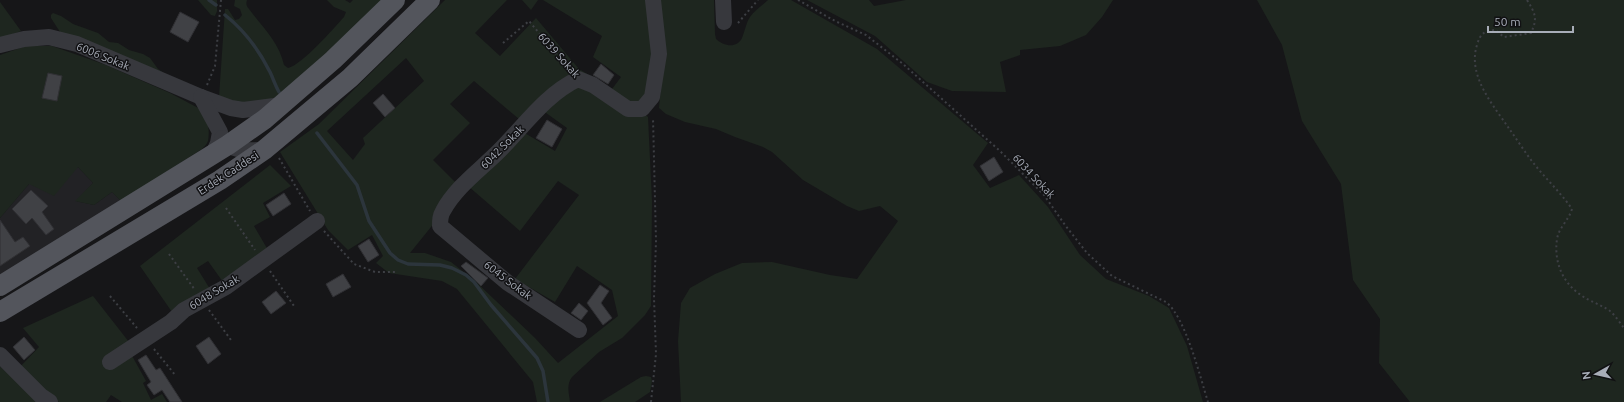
<svg xmlns="http://www.w3.org/2000/svg" width="1624" height="402" font-family="Ubuntu,sans-serif">
  <rect width="100%" height="100%" fill="#161618"/>
  <polygon fill="#222225" points="78,167 93,183 76,201 94,205 112,192 121,201 0,277 0,218 29,184"/>
  <g fill="#1e261f" fill-rule="evenodd">
    <polygon points="198,0 217,0 217,11 215,16 211,15"/>
    <path d="M235 0H247C246 3 246 6 249 9 262 27 279 42 284 65L288 68C302 65 334 28 344 17L346 12 334 7 327 0H345L350 3 353 0H388L274 101 238 103 219 97 225 9H228L235 20 239 19 242 15 240 9 234 6Z"/>
    <path d="M445 0H507L475 33 500 56 536 18 579 69 612 89 621 77 593 57 602 36 543 0H650L655 52 647 98 634 105 648 117 652 201 651 306 645 315 622 338 599 352 572 377C566 385 569 393 570 402H537L533 382 457 289 442 281 389 273 376 263 383 256 372 235 348 250 328 230 280 152 319 124ZM406 58 424 81 363 138 365 144 353 160 327 131ZM474 81 519 119 535 105 567 128 555 151 523 132 468 186 520 231 558 181 579 195 515 279 555 302 577 266 612 290 618 316 558 363 535 338 475 281 451 262 425 253H410L431 227 457 184 433 160 470 123 450 104Z"/>
    <polygon points="522,0 538,0 531,10"/>
    <path d="M659 0H714L715 34 716 39C723 46 737 49 742 38 745 31 746 23 750 17 754 11 763 5 768 0H791L877 49 988 143 973 165 990 188 1019 175 1048 207 1080 255 1106 279 1149 296 1169 308 1187 346 1203 402H681L678 341 681 303 690 288 715 274 742 263 772 262 830 275 857 279 898 221 880 206 859 211 847 206 803 180 772 152 763 147 735 137 716 129 685 122 666 114 659 108 664 54Z"/>
    <polygon points="807,0 869,0 874,6 906,0 1113,0 1102,17 1086,35 1060,46 1020,50 1020,55 1000,62 1006,92 952,91 927,82 875,36"/>
    <polygon points="1257,0 1624,0 1624,402 1410,402 1379,363 1380,319 1353,280 1341,184 1302,121 1282,45"/>
    <polygon points="0,2 21,31 0,39"/>
    <polygon points="53,13 61,16 73,24 98,33 109,42 118,43 129,50 143,54 150,58 158,69 164,73 62,35 51,18 51,15"/>
    <path d="M26 46H52L106 65 170 93 202 110C208 116 210 132 208 141 207 144 204 147 202 149L121 201 112 192 94 205 75 201 93 183 78 167 54 196 29 184 0 218V55Z"/>
    <polygon points="270,165 291,186 263,203 270,217 254,226 268,250 223,282 208,261 197,268 210,289 172,312 140,266"/>
    <polygon points="93,296 136,351 131,354 146,381 143,383 151,400 162,394 167,402 122,402 111,395 106,402 59,402 43,392 20,367 39,347 23,328"/>
    <polygon points="0,366 40,402 0,402"/>
    <polygon points="646,376 651,377 652,381 650,392 635,402 600,402 641,377"/>
  </g>
  <g fill="none" stroke-linecap="round" stroke-linejoin="round">
    <g stroke="#2c353c" stroke-width="3.5">
      <polyline points="209,0 216,5"/>
      <path d="M225 15C244 30 259 50 270 72 273 78 275 85 279 92"/>
      <polyline points="317,133 357,185 369,221 390,253 398,260 408,264 440,265 452,268 466,275 474,282 491,305 537,358 543,371 548,402"/>
    </g>
  </g>
  <g fill="#404145" stroke="#303034">
    <polygon points="180,12 199,22 188,42 170,32"/>
    <polygon points="601,64 614,75 608,84 593,75"/>
    <polygon points="48,73 62,76 57,101 42,98"/>
    <polygon points="383,94 395,108 385,117 373,103"/>
    <polygon points="547,120 562,129 552,147 536,138"/>
    <polygon points="994,157 1003,172 989,181 980,166"/>
    <polygon points="31,190 48,206 42,212 54,229 46,235 32,218 26,224 12,209"/>
    <polygon points="284,193 291,204 273,216 266,205"/>
    <polygon points="0,220 15,242 23,237 30,246 0,266"/>
    <polygon points="369,239 379,255 368,262 358,246"/>
    <polygon points="466,262 488,278 481,286 461,266"/>
    <polygon points="343,274 351,287 333,297 326,284"/>
    <polygon points="600,285 609,291 601,303 612,318 603,325 587,303"/>
    <polygon points="276,291 286,303 271,314 262,302"/>
    <polygon points="579,303 588,311 581,320 571,313"/>
    <polygon points="24,337 35,350 24,360 13,347"/>
    <polygon points="209,337 221,354 208,364 196,346"/>
    <polygon points="146,355 156,370 160,368 182,402 170,402 162,390 154,395 147,385 151,382 138,360"/>
  </g>
  <g fill="none" stroke-linecap="round" stroke-linejoin="round">
    <g stroke="#3d3f44" stroke-width="2" stroke-dasharray="2 3" stroke-linecap="butt">
      <path d="M798 0 835 21 866 35 903 64 1000 151 1044 195 1065 225 1087 253 1112 276 1166 302C1186 318 1200 377 1208 402"/>
      <path d="M1527 0C1535 13 1538 18 1531 33L1504 37 1495 30C1484 31 1480 34 1477 45 1467 76 1494 106 1510 130 1518 141 1526 154 1535 165 1547 180 1561 193 1572 209 1569 220 1559 227 1557 239 1554 260 1561 280 1578 293 1588 301 1600 304 1610 311 1615 315 1620 323 1624 328"/>
      <polyline points="738,23 758,0"/>
      <polyline points="503,43 529,21 569,69"/>
      <polyline points="207,85 215,66 221,0"/>
      <polyline points="279,158 310,211"/>
      <polyline points="226,208 255,250"/>
      <polyline points="324,231 354,264 375,272 397,272"/>
      <polyline points="169,254 195,290"/>
      <polyline points="270,271 294,306"/>
      <polyline points="110,296 137,328"/>
      <polyline points="209,310 231,340"/>
      <polyline points="154,349 176,376"/>
      <polyline points="651,402 656,354 654,298 656,241 653,118"/>
    </g>
    <g stroke="#37383d" stroke-width="16">
      <polyline points="723,0 724,22"/>
      <polyline points="0,45 24,39 49,37 77,44 201,97 231,108 243,110 282,105"/>
      <polyline points="201,97 220,132 218,143 213,154"/>
      <path d="M222 138C231 153 249 150 264 150"/>
      <path d="M579 330 508 283 440 226C440 220 440 216 443 211 456 187 480 170 499 151 524 126 546 94 578 79L593 85 628 109H642L652 97 659 54 653 0"/>
      <polyline points="0,355 41,396 50,402"/>
      <polyline points="110,362 171,322 184,310 226,287 317,221"/>
    </g>
    <g stroke="#53555c" stroke-width="20">
      <polyline points="0,286 228,145 265,119 333,60 395,0"/>
      <polyline points="0,312 220,180 264,150 350,78 430,0"/>
    </g>
  </g>
  <g text-anchor="middle" dominant-baseline="central" stroke-width="3" stroke-linejoin="round" paint-order="stroke">
    <g font-size="11" fill="#a8adb8" stroke="#111113">
      <text transform="translate(559 55) rotate(48)">6039 Sokak</text>
      <text transform="translate(103 56) rotate(22)">6006 Sokak</text>
      <text transform="translate(502 147) rotate(-45)">6042 Sokak</text>
      <text transform="translate(228 173) rotate(-33)">Erdek Caddesi</text>
      <text transform="translate(1034 176) rotate(47)">6034 Sokak</text>
      <text transform="translate(508 280) rotate(37)">6045 Sokak</text>
      <text transform="translate(214 292) rotate(-31)">6048 Sokak</text>
    </g>
  </g>
  <g transform="translate(1596 374) rotate(262)" stroke="#111113" stroke-width="3" paint-order="stroke">
  <path d="M0-3L7 15L0 10L-7 15Z" fill="#a8adb8"/>
  <text y="-6" font-size="11" font-weight="bold" text-anchor="middle" fill="#a8adb8">N</text>
  </g>
  <path d="M1488 26v6h85v-6" fill="none" stroke="#a8adb8" stroke-width="2"/>
  <text x="1494" y="26" font-size="12" fill="#a8adb8" stroke="#111113" stroke-width="3" paint-order="stroke">50 m</text>
</svg>
